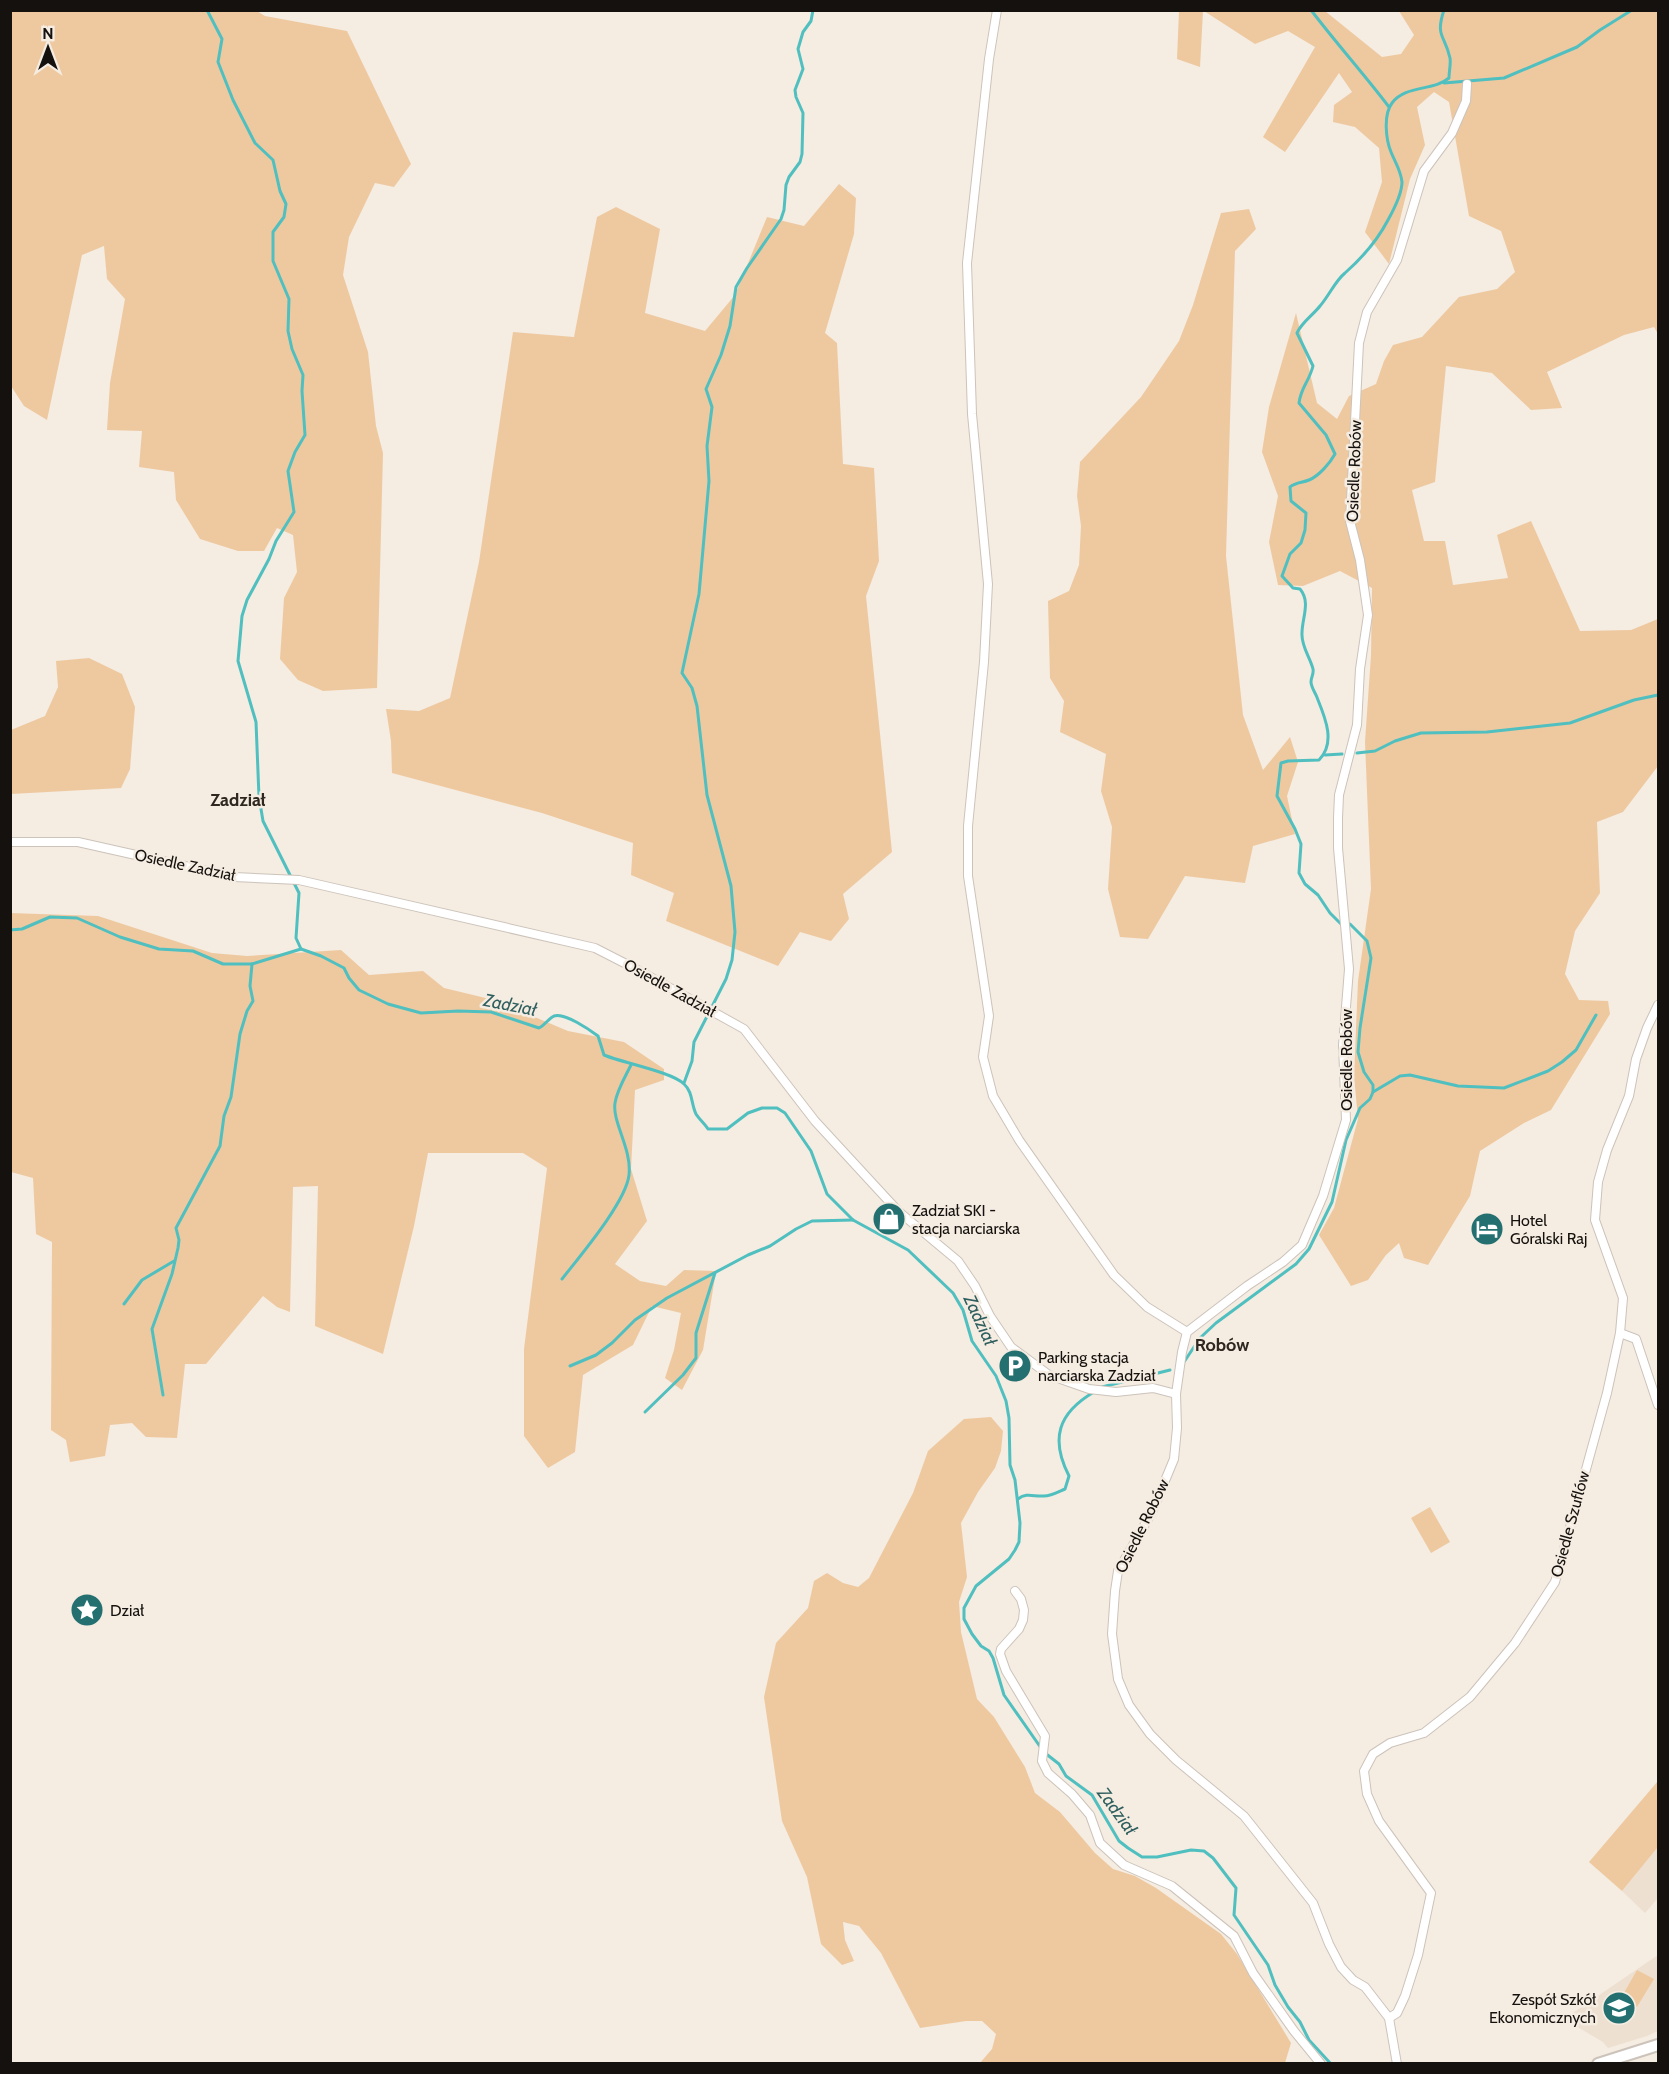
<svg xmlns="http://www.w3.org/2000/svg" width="1669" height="2074" font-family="Cabin,sans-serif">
  <rect width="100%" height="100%" fill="#f5ece2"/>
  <g fill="#eee0d0">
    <polygon points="1658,1847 1658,1900 1657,1899 1645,1913 1622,1891"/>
    <polygon points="1658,1955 1658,2031 1647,2036 1608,2048 1603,2042 1564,2019"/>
  </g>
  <g fill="#eec9a0">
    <polygon points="11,10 257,11 265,16 347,31 411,164 394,187 375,183 349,237 343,275 368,352 376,426 383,453 377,688 323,691 298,680 280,659 284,598 297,572 293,535 277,528 264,551 238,551 200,539 176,500 174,472 139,467 142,431 107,430 110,383 125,299 107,279 104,246 82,255 47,420 24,406 11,386"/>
    <polygon points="1179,11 1203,11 1200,67 1177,59"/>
    <polygon points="1204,11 1325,11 1382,57 1401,54 1414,35 1399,11 1658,11 1658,334 1654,327 1624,335 1547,372 1562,408 1531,410 1492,373 1446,366 1435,482 1412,490 1424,541 1445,541 1453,585 1508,578 1497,535 1531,521 1580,631 1631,630 1658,619 1658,766 1623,812 1597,822 1600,893 1575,931 1565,974 1579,1000 1608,1001 1610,1014 1551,1110 1524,1123 1480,1151 1470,1196 1428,1265 1404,1258 1399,1243 1386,1255 1368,1280 1351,1286 1319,1235 1334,1208 1358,1119 1354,1076 1358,981 1371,889 1365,742 1371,655 1372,588 1340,571 1303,586 1278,585 1269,542 1278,496 1262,452 1269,407 1296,313 1317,403 1337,419 1349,396 1376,384 1384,361 1393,345 1422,337 1459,297 1497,289 1515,272 1501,231 1469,216 1449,102 1434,92 1417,107 1425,145 1410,179 1389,264 1365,232 1382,182 1379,148 1355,127 1333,122 1334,105 1352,92 1339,73 1285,152 1263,137 1315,47 1288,31 1255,44"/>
    <polygon points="839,184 856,198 854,234 825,333 837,343 843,464 874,468 879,561 866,596 892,852 843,894 849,919 831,941 800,932 778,966 666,921 674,893 631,875 633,843 542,813 392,773 391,741 386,709 419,711 450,698 479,562 513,332 574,337 597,217 616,207 660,229 645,313 705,331 735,295 767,217 804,226"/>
    <polygon points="1249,209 1256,229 1235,251 1226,556 1243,715 1263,770 1290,737 1298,762 1287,796 1295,834 1253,846 1245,883 1185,876 1148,939 1120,937 1108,889 1112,827 1101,791 1106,754 1060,732 1064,701 1050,678 1048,601 1069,591 1079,565 1081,526 1077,496 1080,462 1141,397 1179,341 1193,305 1221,213"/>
    <polygon points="89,658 122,674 135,707 130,769 121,788 11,794 11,730 45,716 58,687 56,661"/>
    <polygon points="10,913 98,916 212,953 247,956 341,950 369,975 423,971 444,988 494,1000 568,1031 624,1042 664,1069 664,1080 635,1090 631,1169 647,1221 615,1264 640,1281 666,1286 684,1270 716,1271 703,1350 682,1390 665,1378 674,1350 681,1313 652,1306 633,1345 583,1375 575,1452 548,1468 524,1436 524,1349 547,1168 523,1153 428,1153 414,1226 383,1354 315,1326 318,1186 293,1187 290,1312 277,1307 263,1296 206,1364 185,1364 177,1438 146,1437 132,1423 110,1425 105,1456 70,1462 66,1440 51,1430 52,1242 36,1234 33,1178 11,1172"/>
    <polygon points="991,1417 1003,1431 1001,1451 995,1468 978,1492 961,1523 967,1577 959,1602 961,1632 977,1699 994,1717 1025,1767 1035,1793 1060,1812 1095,1853 1113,1869 1135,1876 1156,1888 1221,1934 1237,1954 1291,2043 1285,2063 980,2063 992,2049 996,2034 982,2021 966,2021 920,2028 881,1953 859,1926 843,1922 845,1940 854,1961 842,1965 821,1944 807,1877 782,1821 764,1697 776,1643 808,1608 814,1581 827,1573 843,1583 858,1587 869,1578 913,1493 928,1451 964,1419"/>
    <polygon points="1430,1507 1450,1542 1431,1553 1411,1518"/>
    <polygon points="1658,1781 1658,1847 1622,1891 1589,1862"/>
    <polygon points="1637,1970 1654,1979 1637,2007 1621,1998"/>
  </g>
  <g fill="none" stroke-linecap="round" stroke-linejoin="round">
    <g stroke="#50bfbf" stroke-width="3">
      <polyline points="207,10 222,39 218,62 233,100 255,143 273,160 280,191 286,204 284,217 273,232 273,261 289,299 288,331 292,349 303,375 302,391 305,435 295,452 288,471 294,512 276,541 269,559 247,600 242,616 238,661 256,722 259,797 263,821 299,893 296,938 301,949"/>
      <path d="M1311 10C1336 43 1364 74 1389 107"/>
      <polyline points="1444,83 1504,78 1577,47 1600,30 1632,10"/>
      <polyline points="1357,753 1375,751 1395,741 1421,733 1487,732 1570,723 1634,700 1658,695"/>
      <polyline points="1325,755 1342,754"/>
      <path d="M1341 924 1330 913 1318 895 1305 884 1299 873 1301 844 1295 829 1277 796 1281 763 1288 761 1319 760C1337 742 1324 715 1316 695 1314 691 1311 686 1311 682 1311 677 1314 674 1313 669 1310 657 1301 646 1302 633 1302 618 1311 602 1300 589L1293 588 1282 576 1290 554 1301 543 1305 530 1306 513 1291 501 1290 487C1296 482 1302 483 1309 480 1319 476 1330 463 1335 454L1326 435 1299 403C1301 387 1309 382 1313 366L1297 333C1301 323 1313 315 1320 306 1329 296 1335 281 1345 273 1362 258 1377 241 1388 220 1393 211 1402 193 1402 182 1401 171 1395 162 1391 152 1386 140 1383 115 1392 103 1405 85 1434 91 1449 78 1449 71 1451 64 1450 58 1445 35 1435 37 1444 10"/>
      <path d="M10 930 22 929 50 917 77 918 120 937 159 949 193 951 223 964H252L301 949 321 956 344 968 349 978 359 990 388 1004 421 1013 458 1011 491 1012 539 1028C545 1025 548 1019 554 1016 564 1012 590 1030 598 1036L604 1055C623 1063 672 1072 684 1084 693 1092 691 1104 696 1114 699 1119 705 1124 708 1129H727L748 1113 762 1108H777L785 1113 811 1151 827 1194 853 1220 908 1250 953 1293 963 1310 972 1341 996 1376 1006 1401 1009 1418 1010 1465 1015 1480 1020 1523 1019 1542 1015 1550 1009 1559 976 1586 964 1608V1619L972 1634 981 1646 989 1651 993 1658 1004 1695 1041 1748"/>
      <polyline points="684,1083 692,1061 694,1042 726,979 732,960 735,932 731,886 707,795 697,706 692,688 682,673 699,594 703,549 709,481 707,446 712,407 706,389 721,355 730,326 736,287 747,268 781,219 784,210 786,185 789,177 800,162 802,154 803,113 796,97 795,90 803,69 798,49 803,32 811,21 813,10"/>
      <polyline points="1373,1092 1400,1076 1410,1075 1458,1086 1504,1088 1548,1071 1562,1062 1576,1050 1596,1015"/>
      <path d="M562 1279C580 1256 626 1202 629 1175 632 1149 612 1122 615 1103 617 1090 625 1077 631 1065"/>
      <polyline points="124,1304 142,1280 174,1261"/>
      <polyline points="1184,1362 1200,1338 1216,1323 1296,1264 1309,1249 1332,1202 1346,1140 1360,1108 1370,1099 1373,1092 1373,1085 1364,1072 1358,1052 1360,1028 1371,958 1367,941 1350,924"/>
      <polyline points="570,1366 596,1355 612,1343 635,1320 667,1298 748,1255 770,1246 796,1229 812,1221 853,1220"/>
      <polyline points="1102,1387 1170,1370"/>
      <polyline points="163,1395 152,1329 172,1274 178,1248 179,1240 176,1228 220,1146 224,1116 231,1097 240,1034 247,1011 253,1001 250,986 252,964"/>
      <polyline points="645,1412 683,1375 696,1358 696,1333 715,1273"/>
      <path d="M1018 1499C1027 1492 1034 1497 1044 1496 1051 1496 1058 1492 1065 1489L1069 1476C1050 1439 1058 1413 1094 1392"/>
      <polyline points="1045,1753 1059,1764 1066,1776 1092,1795 1119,1841 1128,1848 1142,1857 1157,1857 1191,1850 1204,1851 1213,1858 1236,1888 1234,1915 1268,1965 1275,1985 1288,2007 1300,2022 1309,2040 1331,2064"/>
    </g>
    <defs>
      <g id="street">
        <polyline points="997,10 989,59 967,263 972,414 988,584 984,662 968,826 968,876 989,1016 983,1057 993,1096 1019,1140 1114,1275 1147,1307 1187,1332"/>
        <polyline points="10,842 78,842 234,877 299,880 595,948 636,969 744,1029 815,1121 898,1211 958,1261 975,1286 990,1316 1011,1347 1049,1375 1089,1389 1116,1392 1153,1388 1176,1394"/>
        <polyline points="1620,1333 1636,1339 1658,1405"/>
        <polyline points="1015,1591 1021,1599 1024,1610 1023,1620 1019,1629 1001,1649 1000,1654 1006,1671 1045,1736 1042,1761 1048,1773 1072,1794 1090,1815 1100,1843 1124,1865 1172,1886 1234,1936 1253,1973 1294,2031 1321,2064"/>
        <polyline points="1389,2018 1397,2013 1405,1996 1418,1955 1431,1893 1379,1821 1367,1794 1364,1771 1373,1754 1390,1743 1424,1733 1470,1697 1515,1643 1555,1582 1607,1393 1620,1333 1623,1298 1595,1220 1598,1182 1607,1150 1629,1096 1636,1059 1647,1028 1658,1005"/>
        <polyline points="1397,2064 1389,2018 1365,1987 1353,1980 1341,1967 1329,1944 1313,1903 1244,1816 1176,1760 1150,1734 1129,1705 1118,1679 1112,1634 1115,1591 1118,1571 1152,1512 1174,1459 1177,1428 1176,1394 1182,1352 1187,1332 1247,1286 1283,1262 1302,1245 1323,1196 1346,1120 1343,1045 1349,969 1338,848 1338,818 1339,795 1357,725 1360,669 1368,615 1360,560 1350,521 1359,343 1367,312 1397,260 1424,171 1452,133 1466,101 1467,84"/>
      </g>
      <polyline id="secondary" points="1598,2064 1658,2045"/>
    </defs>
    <use href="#street" stroke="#ccc3ba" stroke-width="10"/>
    <use href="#secondary" stroke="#ccc3ba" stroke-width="14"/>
    <use href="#street" stroke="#fff" stroke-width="8"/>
    <use href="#secondary" stroke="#fff" stroke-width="10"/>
  </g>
  <defs>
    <symbol id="shop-disc" viewBox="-11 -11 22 22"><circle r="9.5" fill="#247070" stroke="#f5ece2"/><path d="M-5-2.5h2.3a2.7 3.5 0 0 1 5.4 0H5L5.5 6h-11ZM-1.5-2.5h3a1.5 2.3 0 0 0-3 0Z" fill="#fff"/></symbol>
    <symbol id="hotel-disc" viewBox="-11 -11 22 22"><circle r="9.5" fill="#247070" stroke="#f5ece2"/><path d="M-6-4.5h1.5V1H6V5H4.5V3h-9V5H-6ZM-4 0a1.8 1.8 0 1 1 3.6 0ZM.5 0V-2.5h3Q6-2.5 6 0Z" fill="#fff"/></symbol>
    <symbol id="parking-disc" viewBox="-11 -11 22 22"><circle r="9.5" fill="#247070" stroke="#f5ece2"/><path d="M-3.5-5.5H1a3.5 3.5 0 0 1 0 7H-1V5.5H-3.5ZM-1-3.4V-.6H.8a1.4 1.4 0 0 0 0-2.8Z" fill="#fff"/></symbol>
    <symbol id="sight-disc" viewBox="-11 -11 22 22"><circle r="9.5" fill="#247070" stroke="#f5ece2"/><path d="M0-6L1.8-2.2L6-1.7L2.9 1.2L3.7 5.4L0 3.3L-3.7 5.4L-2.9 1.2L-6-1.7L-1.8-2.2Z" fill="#fff"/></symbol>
    <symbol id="school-disc" viewBox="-11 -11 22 22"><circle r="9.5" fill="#247070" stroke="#f5ece2"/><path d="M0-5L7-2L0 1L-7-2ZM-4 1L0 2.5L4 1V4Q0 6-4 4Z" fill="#fff"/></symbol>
  </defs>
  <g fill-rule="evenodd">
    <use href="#shop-disc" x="870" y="1200" width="38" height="38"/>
    <use href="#hotel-disc" x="1468" y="1210" width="38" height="38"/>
    <use href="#parking-disc" x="996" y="1347" width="38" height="38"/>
    <use href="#sight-disc" x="68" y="1591" width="38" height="38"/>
    <use href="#school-disc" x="1600" y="1989" width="38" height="38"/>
  </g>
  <g text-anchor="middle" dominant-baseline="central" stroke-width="5" stroke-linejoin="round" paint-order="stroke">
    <g font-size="16" fill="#14110e" stroke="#f5ece2">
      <text transform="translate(1354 471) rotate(-88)">Osiedle Robów</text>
      <text transform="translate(185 865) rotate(12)">Osiedle Zadział</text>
      <text transform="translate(670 988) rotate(29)">Osiedle Zadział</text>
      <text transform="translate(1346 1060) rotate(-90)">Osiedle Robów</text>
      <text transform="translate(1570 1524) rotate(-75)">Osiedle Szuflów</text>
      <text transform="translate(1142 1526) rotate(-64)">Osiedle Robów</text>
    </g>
    <g font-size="16" fill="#14110e" stroke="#f5ece2" text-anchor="start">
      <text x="912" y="1210">Zadział SKI -<tspan x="912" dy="18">stacja narciarska</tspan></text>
      <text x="1510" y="1220">Hotel<tspan x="1510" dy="18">Góralski Raj</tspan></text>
      <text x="1038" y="1357">Parking stacja<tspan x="1038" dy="18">narciarska Zadział</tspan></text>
      <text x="110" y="1610">Dział</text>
      <text x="1596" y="1999" text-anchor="end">Zespół Szkół<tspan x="1596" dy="18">Ekonomicznych</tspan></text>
    </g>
    <g font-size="18" font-weight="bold" fill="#2e2821" stroke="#f5ece2">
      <text x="238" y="800">Zadział</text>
      <text x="1222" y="1345">Robów</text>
    </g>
    <g font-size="18" font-style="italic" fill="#2e5e5e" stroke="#f5ece2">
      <text transform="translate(510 1005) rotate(11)">Zadział</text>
      <text transform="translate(980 1320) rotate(65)">Zadział</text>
      <text transform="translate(1117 1811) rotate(54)">Zadział</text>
    </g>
  </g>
  <rect width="1669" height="2074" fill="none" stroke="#14110e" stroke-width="24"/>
  <g transform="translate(48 48)" stroke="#f5ece2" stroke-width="4.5" paint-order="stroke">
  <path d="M0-4.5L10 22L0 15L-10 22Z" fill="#14110e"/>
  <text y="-9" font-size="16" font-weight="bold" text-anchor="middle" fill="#14110e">N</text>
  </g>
</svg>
